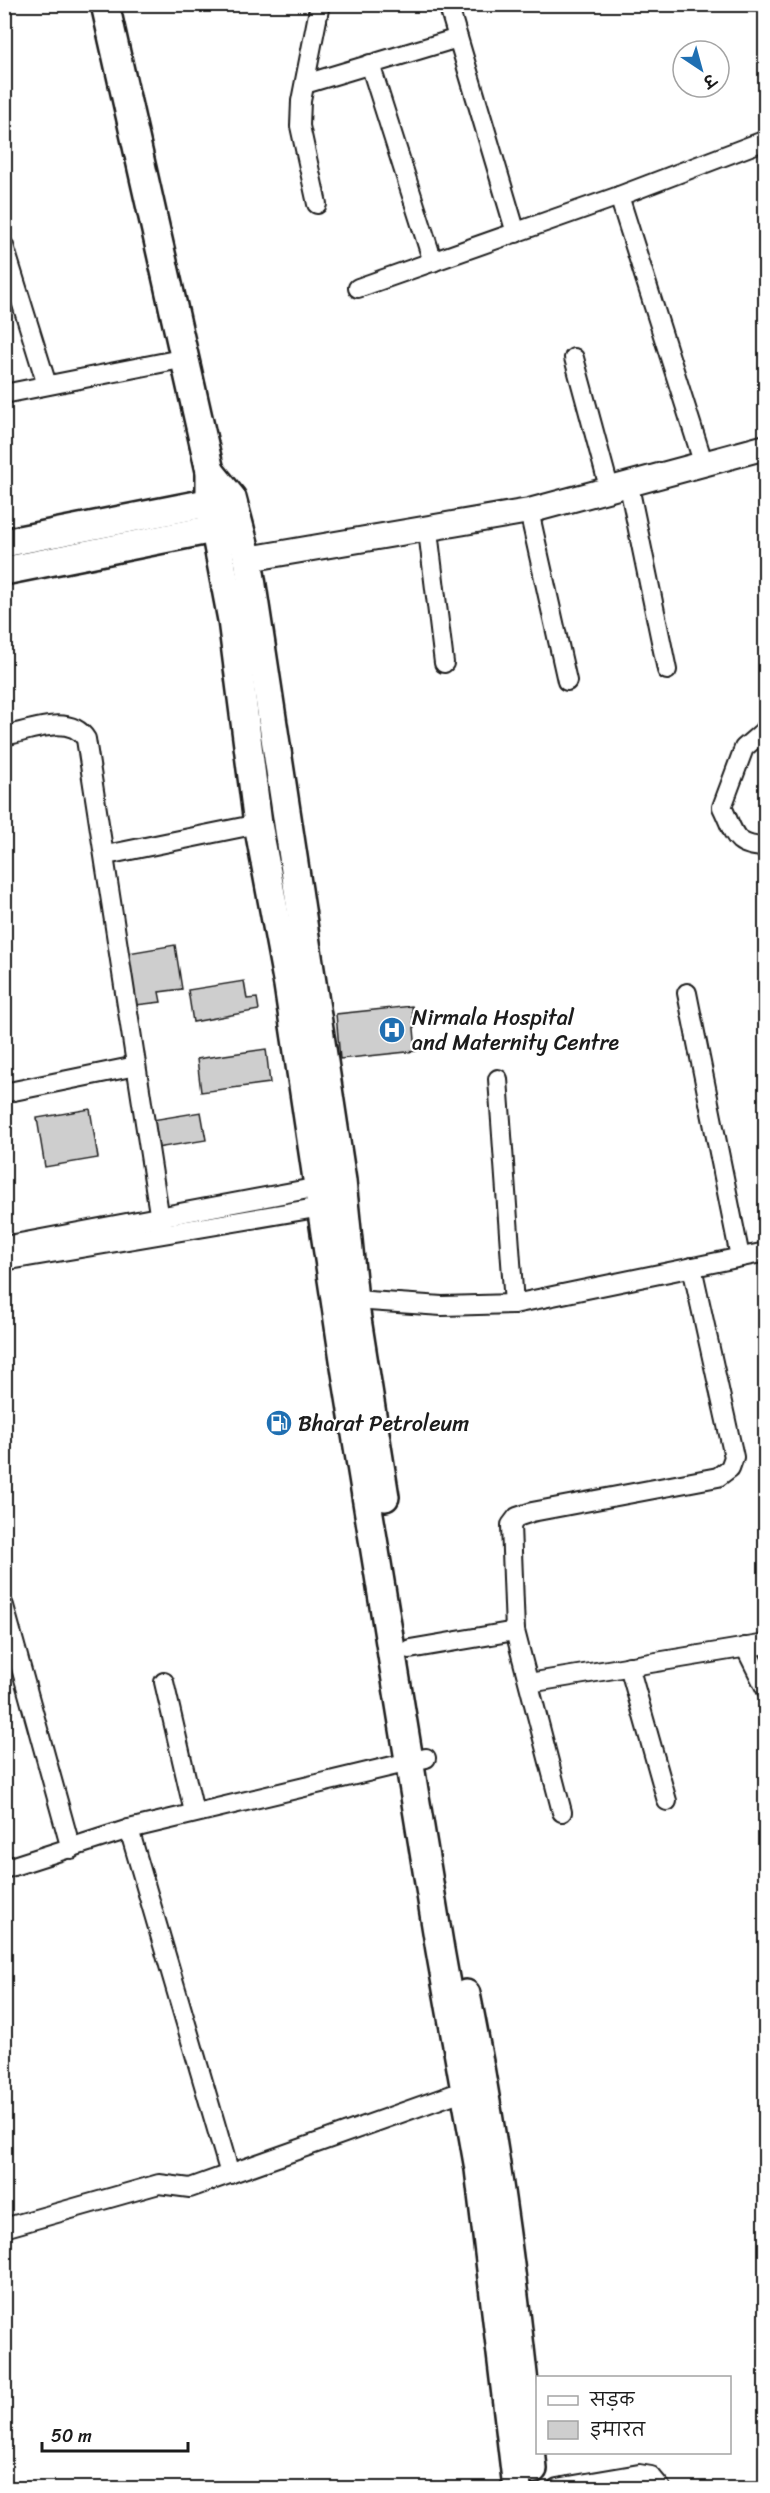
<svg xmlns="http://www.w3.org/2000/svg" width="770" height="2493" font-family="Sriracha,'Playpen Sans Deva',sans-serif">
  <rect width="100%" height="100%" fill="#fff"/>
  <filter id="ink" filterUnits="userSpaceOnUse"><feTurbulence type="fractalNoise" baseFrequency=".0167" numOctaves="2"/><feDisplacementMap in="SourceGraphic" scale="12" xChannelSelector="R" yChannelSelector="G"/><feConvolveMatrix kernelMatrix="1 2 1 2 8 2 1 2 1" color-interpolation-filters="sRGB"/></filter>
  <g filter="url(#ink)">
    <g fill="#cecece" stroke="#1c1c1c" stroke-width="1.5">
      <polygon points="175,945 182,989 159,992 161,1002 136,1005 128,953"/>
      <polygon points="244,981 247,999 257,998 259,1010 193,1022 188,990"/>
      <polygon points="412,1006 416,1051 340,1059 336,1014"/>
      <polygon points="266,1049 270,1083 201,1092 197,1059"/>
      <polygon points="90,1109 98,1158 45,1167 37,1118"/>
      <polygon points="201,1112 206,1140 157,1148 152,1120"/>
    </g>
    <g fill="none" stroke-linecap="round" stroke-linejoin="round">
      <defs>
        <g id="minor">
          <polyline points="448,4 516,233"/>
          <polyline points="370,64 433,262"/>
          <polyline points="305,84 458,38"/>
          <polyline points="619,196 704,465"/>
          <polyline points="317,204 300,126 301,101 320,4"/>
          <polyline points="4,246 47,385"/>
          <polyline points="358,288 619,196 766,140"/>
          <polyline points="574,358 610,491"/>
          <polyline points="4,394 186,358"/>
          <polyline points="629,486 667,670"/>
          <polyline points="529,511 567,681"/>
          <polyline points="428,531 444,663"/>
          <path d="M766 729 744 748 722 807C735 833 732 846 766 847"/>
          <path d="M4 736C30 731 70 713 86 739L162 1233"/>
          <polyline points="106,855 258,824"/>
          <polyline points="687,993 740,1257"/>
          <polyline points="498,1079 514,1304"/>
          <polyline points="4,1093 136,1066"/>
          <polyline points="4,1246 319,1187"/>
          <polyline points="4,1261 322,1207"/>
          <polyline points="354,1300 442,1306 514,1304 766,1252"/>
          <polyline points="4,1606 71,1849"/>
          <polyline points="745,1647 766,1689"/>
          <polyline points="410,1649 515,1631"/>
          <polyline points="629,1666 667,1801"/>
          <polyline points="164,1682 194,1812"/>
          <polyline points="529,1683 766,1644"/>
          <polyline points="562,1812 515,1631 511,1525 517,1517 532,1512 718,1477 730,1468 734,1457 692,1267"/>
          <polyline points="129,1829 230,2174"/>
          <polyline points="4,1869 129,1829 426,1758"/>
          <polyline points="4,2228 159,2184 190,2188 474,2087"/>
          <polyline points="557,2488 639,2474 651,2476 661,2488"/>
        </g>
        <polyline id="secondary" points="248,559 529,511 766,447"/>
        <g id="primary">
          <polyline points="105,4 210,471 210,504 232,620 258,824 288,985 346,1373 440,1950 479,2169 517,2488"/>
          <polyline points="210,471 232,498 248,559 342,1181 354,1300 385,1497"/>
          <polyline points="4,543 227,499"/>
          <polyline points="4,571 233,525"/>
          <path d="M466 1994C498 2151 517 2310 533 2469"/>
        </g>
      </defs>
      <use href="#minor" stroke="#1c1c1c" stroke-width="22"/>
      <use href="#secondary" stroke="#1c1c1c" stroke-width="28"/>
      <use href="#primary" stroke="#1c1c1c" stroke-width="32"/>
      <use href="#minor" stroke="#fff" stroke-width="18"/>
      <use href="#secondary" stroke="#fff" stroke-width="24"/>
      <use href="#primary" stroke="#fff" stroke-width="27"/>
    </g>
  </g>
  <defs>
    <symbol id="hospital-disc" viewBox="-11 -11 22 22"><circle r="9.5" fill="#1f6fb2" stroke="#fff"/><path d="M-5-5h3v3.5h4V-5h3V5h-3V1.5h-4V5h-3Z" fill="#fff"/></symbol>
    <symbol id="fuel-disc" viewBox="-11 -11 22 22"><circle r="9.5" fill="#1f6fb2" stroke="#fff"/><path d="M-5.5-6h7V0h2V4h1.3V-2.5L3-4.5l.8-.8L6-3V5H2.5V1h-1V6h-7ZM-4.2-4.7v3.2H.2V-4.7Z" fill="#fff"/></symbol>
  </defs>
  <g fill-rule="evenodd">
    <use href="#hospital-disc" x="377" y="1015" width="30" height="30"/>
    <use href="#fuel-disc" x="264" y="1408" width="30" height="30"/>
  </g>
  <g text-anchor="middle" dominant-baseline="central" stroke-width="4.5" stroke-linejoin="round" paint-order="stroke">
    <g font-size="22" fill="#1c1c1c" stroke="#fff" text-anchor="start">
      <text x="412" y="1017">Nirmala Hospital<tspan x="412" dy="25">and Maternity Centre</tspan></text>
      <text x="298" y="1423">Bharat Petroleum</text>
    </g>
  </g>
  <rect width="770" height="2493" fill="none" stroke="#fff" stroke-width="24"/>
  <rect x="12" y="12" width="746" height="2469" fill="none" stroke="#1c1c1c" stroke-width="2" filter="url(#ink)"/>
  <rect x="536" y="2376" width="195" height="78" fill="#ffffff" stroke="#a4a4a4" stroke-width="1.5"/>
  <rect x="548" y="2396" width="30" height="9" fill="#ffffff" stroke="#a4a4a4" stroke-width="1.5"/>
  <text x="590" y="2406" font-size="18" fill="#1c1c1c">सड़क</text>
  <rect x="548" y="2421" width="30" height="18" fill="#cecece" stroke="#a4a4a4" stroke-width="1.5"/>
  <text x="590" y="2436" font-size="18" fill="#1c1c1c">इमारत</text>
  <g transform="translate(701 69) rotate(144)"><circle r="28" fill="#ffffff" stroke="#a4a4a4" stroke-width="1.5"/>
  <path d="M0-4.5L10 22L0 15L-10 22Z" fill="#1f6fb2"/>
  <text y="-9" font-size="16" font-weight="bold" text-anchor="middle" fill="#1c1c1c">उ</text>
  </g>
  <path d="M42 2442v9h146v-9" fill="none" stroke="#1c1c1c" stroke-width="3"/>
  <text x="51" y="2442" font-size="18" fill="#1c1c1c" stroke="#ffffff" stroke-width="4.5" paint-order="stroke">50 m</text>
</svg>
